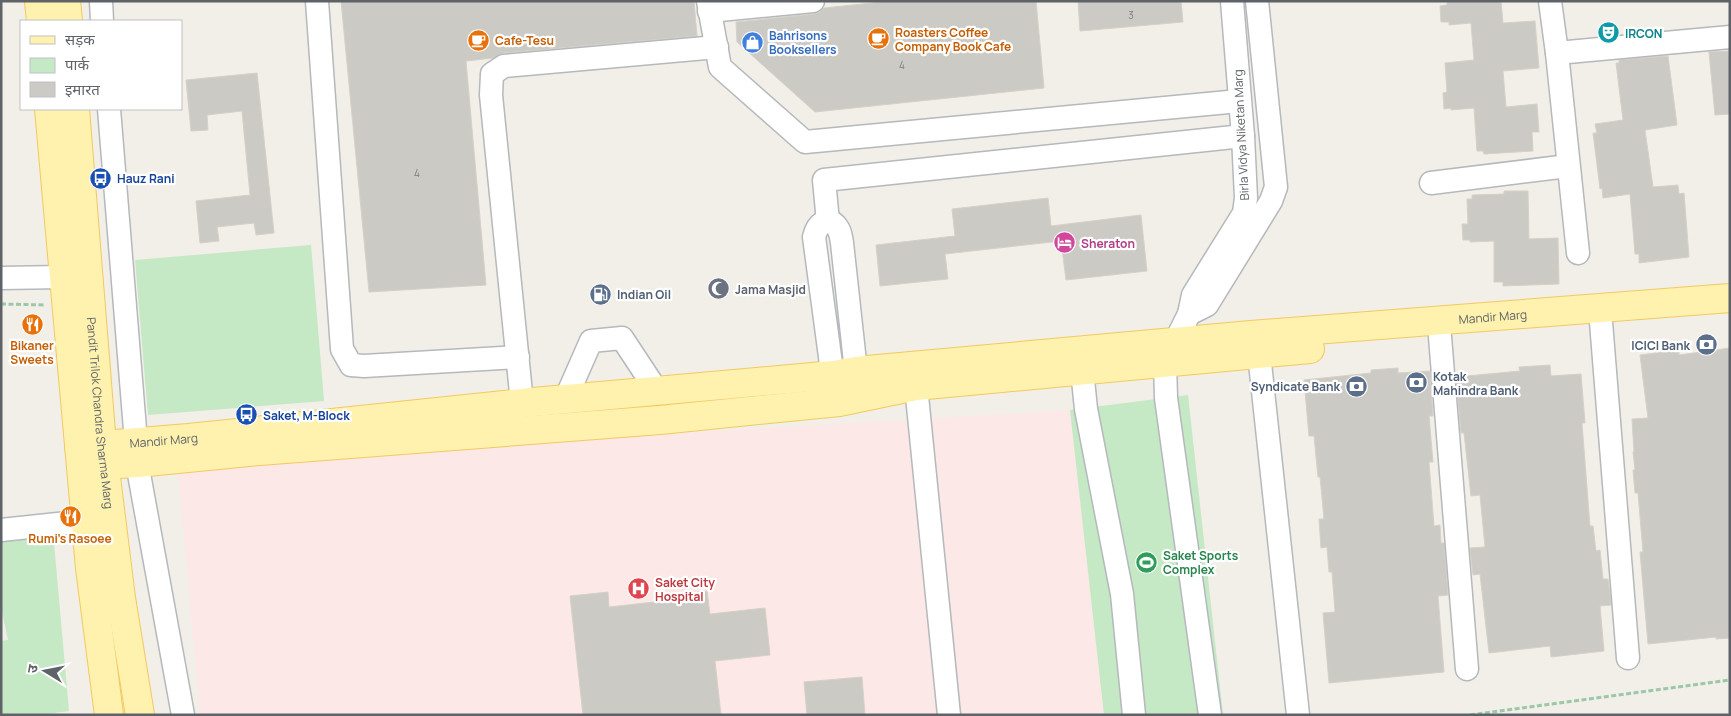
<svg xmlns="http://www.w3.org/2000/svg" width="1731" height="716" font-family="Manrope,'Noto Sans Devanagari',sans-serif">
  <rect width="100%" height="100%" fill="#f1efe8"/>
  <polygon fill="#fce8e6" points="1070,410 1104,715 200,715 177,463"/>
  <g fill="#c5e8c5">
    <polygon points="311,245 324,401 148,415 135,260"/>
    <polygon points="1188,395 1223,715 1104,715 1070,410"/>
    <polygon points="53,532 69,711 39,715 1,715 1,641 8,640 1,607 1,538"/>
  </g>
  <g fill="#cccac5" stroke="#d6d1c6">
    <polygon points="341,1 694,1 697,36 503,53 493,58 466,61 486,285 369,292"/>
    <polygon points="891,1 1036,1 1044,88 815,112 737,42 736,22 814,14 820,12 824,8"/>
    <polygon points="1078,1 1181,1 1183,22 1080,31"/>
    <polygon points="1447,1 1501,1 1503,23 1535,21 1539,68 1503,71 1506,107 1537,104 1539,132 1532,132 1533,151 1484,154 1483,151 1477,151 1474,108 1451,110 1451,108 1444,109 1443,93 1447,92 1445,63 1474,60 1471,23 1449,25 1449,22 1441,22 1440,6 1447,5"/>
    <polygon points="1730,51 1730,114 1715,115 1709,52"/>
    <polygon points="1668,56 1677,125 1645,130 1653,187 1678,185 1679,194 1684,193 1689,257 1639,263 1639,254 1635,254 1630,194 1603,198 1602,188 1600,189 1593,133 1597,133 1595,124 1623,120 1616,63 1619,63 1619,60"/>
    <polygon points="257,73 274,233 256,235 254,223 217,227 219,241 200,243 196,201 250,195 242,111 207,115 208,130 191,131 186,80"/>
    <polygon points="1504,191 1528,191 1529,239 1558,238 1559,284 1503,286 1503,282 1494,282 1494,241 1470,242 1470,240 1463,240 1462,224 1468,224 1467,199 1472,199 1472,195 1504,194"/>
    <polygon points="1048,198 1051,226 1141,215 1147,271 1066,280 1061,241 945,254 948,279 880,286 876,245 955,236 952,209"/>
    <polygon points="1730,348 1730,638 1716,639 1716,637 1648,644 1640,552 1643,552 1638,493 1635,493 1633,470 1635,470 1633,452 1634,452 1632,419 1648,418 1640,355 1679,350 1679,355"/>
    <polygon points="1550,365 1551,376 1581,374 1585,423 1582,423 1590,526 1593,526 1596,551 1600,550 1603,579 1608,579 1610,594 1611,605 1600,606 1604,651 1551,657 1550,646 1489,653 1480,574 1473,575 1470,548 1485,547 1480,495 1471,496 1464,433 1461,433 1456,377 1520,371 1519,367"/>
    <polygon points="1398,368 1398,373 1430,371 1433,416 1429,416 1433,462 1429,462 1434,526 1440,525 1441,543 1444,543 1448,595 1438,596 1444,672 1329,683 1323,613 1335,612 1332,572 1329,572 1327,547 1321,548 1319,519 1324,519 1320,477 1318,477 1314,436 1309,436 1304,380 1371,373 1371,370"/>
    <polygon points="707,591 710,614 765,608 770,655 715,661 721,715 583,715 570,596 608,592 609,607 690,598 689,593"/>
    <polygon points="862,677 865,715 807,715 804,682"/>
  </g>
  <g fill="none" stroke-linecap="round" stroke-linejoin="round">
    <defs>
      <g id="minor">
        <polyline points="101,1 102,21"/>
        <polyline points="317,1 342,349 351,365 364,366 518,357"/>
        <polyline points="708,1 720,67 805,142 1239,101"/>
        <polyline points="1550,1 1557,53 1730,37"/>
        <polyline points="709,11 813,1"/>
        <polyline points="1557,53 1578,253"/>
        <polyline points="109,109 136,442"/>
        <polyline points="1431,183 1568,166"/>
        <polyline points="828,222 824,180 1243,136"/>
        <polyline points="1,278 63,277"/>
        <polyline points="1189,314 1207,305 1271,201 1276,187 1257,1"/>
        <polyline points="1601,322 1628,658"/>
        <polyline points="1440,337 1467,669"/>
        <polyline points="1259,354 1298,715"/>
        <polyline points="1082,370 1086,409 1122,594 1134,715"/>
        <path d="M834 375 831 364 814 237C817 225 827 214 837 227 841 232 841 238 842 243L856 371"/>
        <polyline points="916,386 949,715"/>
        <polyline points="565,400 591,341 622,338 657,391"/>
        <polyline points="522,403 491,95 492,74 504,66 717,47"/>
        <polyline points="137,463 183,715"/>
        <polyline points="1,530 86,521"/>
        <polyline points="1210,715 1166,398 1165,362 1189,314 1193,295 1244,213 1246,198 1243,136 1232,1"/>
      </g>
      <g id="major">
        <polyline points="39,1 41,21"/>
        <polyline points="66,1 68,21"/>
        <polyline points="49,109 90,568 109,715"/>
        <path id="s1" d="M75 109 102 445 121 598 140 715"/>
        <path id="s2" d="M79 447 189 438 522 403 834 375 856 371 1251 335 1730 298"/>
        <polyline points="81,466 137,463 248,452 660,420 839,402 916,386 1310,349"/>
      </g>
    </defs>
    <use href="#minor" stroke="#b5b8bc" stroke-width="25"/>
    <use href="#major" stroke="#f2c960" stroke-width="30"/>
    <g stroke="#9cc7a9" stroke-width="3" stroke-dasharray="5 2.5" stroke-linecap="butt">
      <polyline points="1,304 46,305"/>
      <polyline points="1470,715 1730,680"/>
    </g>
    <use href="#minor" stroke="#fff" stroke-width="22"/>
    <use href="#major" stroke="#fff2af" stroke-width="28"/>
  </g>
  <defs>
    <symbol id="theatre-disc" viewBox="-11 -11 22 22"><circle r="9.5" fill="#0f9aa8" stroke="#fff"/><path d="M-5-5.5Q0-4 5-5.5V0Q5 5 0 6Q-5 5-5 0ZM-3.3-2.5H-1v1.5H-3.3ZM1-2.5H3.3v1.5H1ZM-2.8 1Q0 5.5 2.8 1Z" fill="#fff"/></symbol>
    <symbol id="cafe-disc" viewBox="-11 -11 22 22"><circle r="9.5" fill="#e8710a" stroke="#fff"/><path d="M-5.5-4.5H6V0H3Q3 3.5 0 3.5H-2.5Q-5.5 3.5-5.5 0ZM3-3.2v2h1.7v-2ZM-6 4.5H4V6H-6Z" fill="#fff"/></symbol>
    <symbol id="shop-disc" viewBox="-11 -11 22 22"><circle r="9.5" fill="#3f7fe0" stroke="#fff"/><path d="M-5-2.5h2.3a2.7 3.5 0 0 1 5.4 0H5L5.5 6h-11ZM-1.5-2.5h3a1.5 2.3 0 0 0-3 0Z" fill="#fff"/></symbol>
    <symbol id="bus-disc" viewBox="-11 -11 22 22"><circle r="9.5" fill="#1a4fb4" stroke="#fff"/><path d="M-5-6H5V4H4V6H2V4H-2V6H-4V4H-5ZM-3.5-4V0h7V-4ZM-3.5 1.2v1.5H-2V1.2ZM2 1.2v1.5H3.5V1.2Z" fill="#fff"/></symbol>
    <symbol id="hotel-disc" viewBox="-11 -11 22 22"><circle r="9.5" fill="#d1479c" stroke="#fff"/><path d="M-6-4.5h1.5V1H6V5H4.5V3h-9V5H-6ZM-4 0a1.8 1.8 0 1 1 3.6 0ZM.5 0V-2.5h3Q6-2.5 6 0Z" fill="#fff"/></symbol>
    <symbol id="mosque-disc" viewBox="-11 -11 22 22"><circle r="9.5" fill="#6b7280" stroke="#fff"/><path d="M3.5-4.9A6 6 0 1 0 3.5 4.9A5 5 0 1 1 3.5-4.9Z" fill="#fff"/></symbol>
    <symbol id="fuel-disc" viewBox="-11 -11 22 22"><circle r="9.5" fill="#5c6f8a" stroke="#fff"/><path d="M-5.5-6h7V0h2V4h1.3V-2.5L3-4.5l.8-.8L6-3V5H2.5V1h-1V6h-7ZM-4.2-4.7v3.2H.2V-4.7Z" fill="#fff"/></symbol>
    <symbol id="restaurant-disc" viewBox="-11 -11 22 22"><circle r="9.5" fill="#e8710a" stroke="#fff"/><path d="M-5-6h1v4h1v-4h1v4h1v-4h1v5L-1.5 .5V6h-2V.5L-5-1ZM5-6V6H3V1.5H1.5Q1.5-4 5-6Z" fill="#fff"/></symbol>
    <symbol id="bank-disc" viewBox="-11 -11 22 22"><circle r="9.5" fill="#5c6f8a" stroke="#fff"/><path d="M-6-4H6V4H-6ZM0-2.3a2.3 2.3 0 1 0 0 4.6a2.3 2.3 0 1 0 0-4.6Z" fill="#fff"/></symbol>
    <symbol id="stadium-disc" viewBox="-11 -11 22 22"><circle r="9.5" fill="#2e9e5b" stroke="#fff"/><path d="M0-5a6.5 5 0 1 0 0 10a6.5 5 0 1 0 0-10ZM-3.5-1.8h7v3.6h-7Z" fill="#fff"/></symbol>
    <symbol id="hospital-disc" viewBox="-11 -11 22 22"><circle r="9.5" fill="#e0444e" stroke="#fff"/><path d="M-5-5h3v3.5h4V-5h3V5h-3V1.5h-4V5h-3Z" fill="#fff"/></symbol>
  </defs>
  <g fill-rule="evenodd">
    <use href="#theatre-disc" x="1596" y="20" width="25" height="25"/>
    <use href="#cafe-disc" x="866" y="26" width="25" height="25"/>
    <use href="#cafe-disc" x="466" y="28" width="25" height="25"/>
    <use href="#shop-disc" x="740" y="30" width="25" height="25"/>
    <use href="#bus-disc" x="88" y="166" width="25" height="25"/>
    <use href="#hotel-disc" x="1052" y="230" width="25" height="25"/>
    <use href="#mosque-disc" x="706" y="276" width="25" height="25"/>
    <use href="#fuel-disc" x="588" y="282" width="25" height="25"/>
    <use href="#restaurant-disc" x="20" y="312" width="25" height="25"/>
    <use href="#bank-disc" x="1694" y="332" width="25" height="25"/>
    <use href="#bank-disc" x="1404" y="370" width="25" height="25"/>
    <use href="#bank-disc" x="1344" y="374" width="25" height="25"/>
    <use href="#bus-disc" x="234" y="402" width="25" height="25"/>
    <use href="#restaurant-disc" x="58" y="504" width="25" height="25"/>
    <use href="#stadium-disc" x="1134" y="550" width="25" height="25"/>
    <use href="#hospital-disc" x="626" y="576" width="25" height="25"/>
  </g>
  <g text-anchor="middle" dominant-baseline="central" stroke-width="4.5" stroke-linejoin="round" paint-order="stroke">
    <g font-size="10" fill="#7a7d7f">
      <text x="1131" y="15">3</text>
      <text x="902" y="65">4</text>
      <text x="417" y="173">4</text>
    </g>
    <g font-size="12" font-weight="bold" fill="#c56008" stroke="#fff" text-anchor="start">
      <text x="895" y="32">Roasters Coffee<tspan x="895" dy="14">Company Book Cafe</tspan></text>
      <text x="495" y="40">Cafe-Tesu</text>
      <text x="32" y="345" text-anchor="middle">Bikaner<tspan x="32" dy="14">Sweets</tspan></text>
      <text x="70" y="538" text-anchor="middle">Rumi's Rasoee</text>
    </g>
    <g font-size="12" font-weight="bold" fill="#0d838f" stroke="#fff" text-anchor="start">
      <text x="1625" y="33">IRCON</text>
    </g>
    <g font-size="12" font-weight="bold" fill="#366cbe" stroke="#fff" text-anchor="start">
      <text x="769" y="35">Bahrisons<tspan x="769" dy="14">Booksellers</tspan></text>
    </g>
    <g font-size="12" fill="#5f6368" stroke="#fff">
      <text transform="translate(1241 135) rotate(-93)">Birla Vidya Niketan Marg</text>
      <text stroke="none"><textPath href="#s2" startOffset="1420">Mandir Marg</textPath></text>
      <text stroke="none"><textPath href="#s1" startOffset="305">Pandit Trilok Chandra Sharma Marg</textPath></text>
      <text stroke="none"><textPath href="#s2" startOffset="85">Mandir Marg</textPath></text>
    </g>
    <g font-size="12" font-weight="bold" fill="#164399" stroke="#fff" text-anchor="start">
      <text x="117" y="178">Hauz Rani</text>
      <text x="263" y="415">Saket, M-Block</text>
    </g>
    <g font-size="12" font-weight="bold" fill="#b23c85" stroke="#fff" text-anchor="start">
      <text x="1081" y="243">Sheraton</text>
    </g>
    <g font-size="12" font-weight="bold" fill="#5b616d" stroke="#fff" text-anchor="start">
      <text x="735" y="289">Jama Masjid</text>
    </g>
    <g font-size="12" font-weight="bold" fill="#4e5e75" stroke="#fff" text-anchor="start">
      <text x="617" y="294">Indian Oil</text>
      <text x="1690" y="345" text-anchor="end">ICICI Bank</text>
      <text x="1433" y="376">Kotak<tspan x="1433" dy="14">Mahindra Bank</tspan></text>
      <text x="1340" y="386" text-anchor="end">Syndicate Bank</text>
    </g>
    <g font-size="12" font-weight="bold" fill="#27864d" stroke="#fff" text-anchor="start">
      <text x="1163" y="555">Saket Sports<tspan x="1163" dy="14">Complex</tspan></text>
    </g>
    <g font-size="12" font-weight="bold" fill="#be3a42" stroke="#fff" text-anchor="start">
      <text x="655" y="582">Saket City<tspan x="655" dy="14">Hospital</tspan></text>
    </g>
  </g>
  <rect width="1731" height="716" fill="none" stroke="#5f6368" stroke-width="5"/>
  <rect x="20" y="20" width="162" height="90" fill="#ffffff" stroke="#bfc1c3"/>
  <rect x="30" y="36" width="25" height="8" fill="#fff2af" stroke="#bfc1c3"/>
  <text x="65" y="45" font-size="15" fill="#5f6368">सड़क</text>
  <rect x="30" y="58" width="25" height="15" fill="#c5e8c5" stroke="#bfc1c3"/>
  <text x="65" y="70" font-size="15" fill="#5f6368">पार्क</text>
  <rect x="30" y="82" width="25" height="15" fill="#cccac5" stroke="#bfc1c3"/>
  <text x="65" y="95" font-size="15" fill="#5f6368">इमारत</text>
  <g transform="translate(45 671) rotate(280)" stroke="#ffffff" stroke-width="4" paint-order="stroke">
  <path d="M0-4L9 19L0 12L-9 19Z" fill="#5f6368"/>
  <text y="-8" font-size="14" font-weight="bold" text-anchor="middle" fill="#5f6368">उ</text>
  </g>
</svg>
